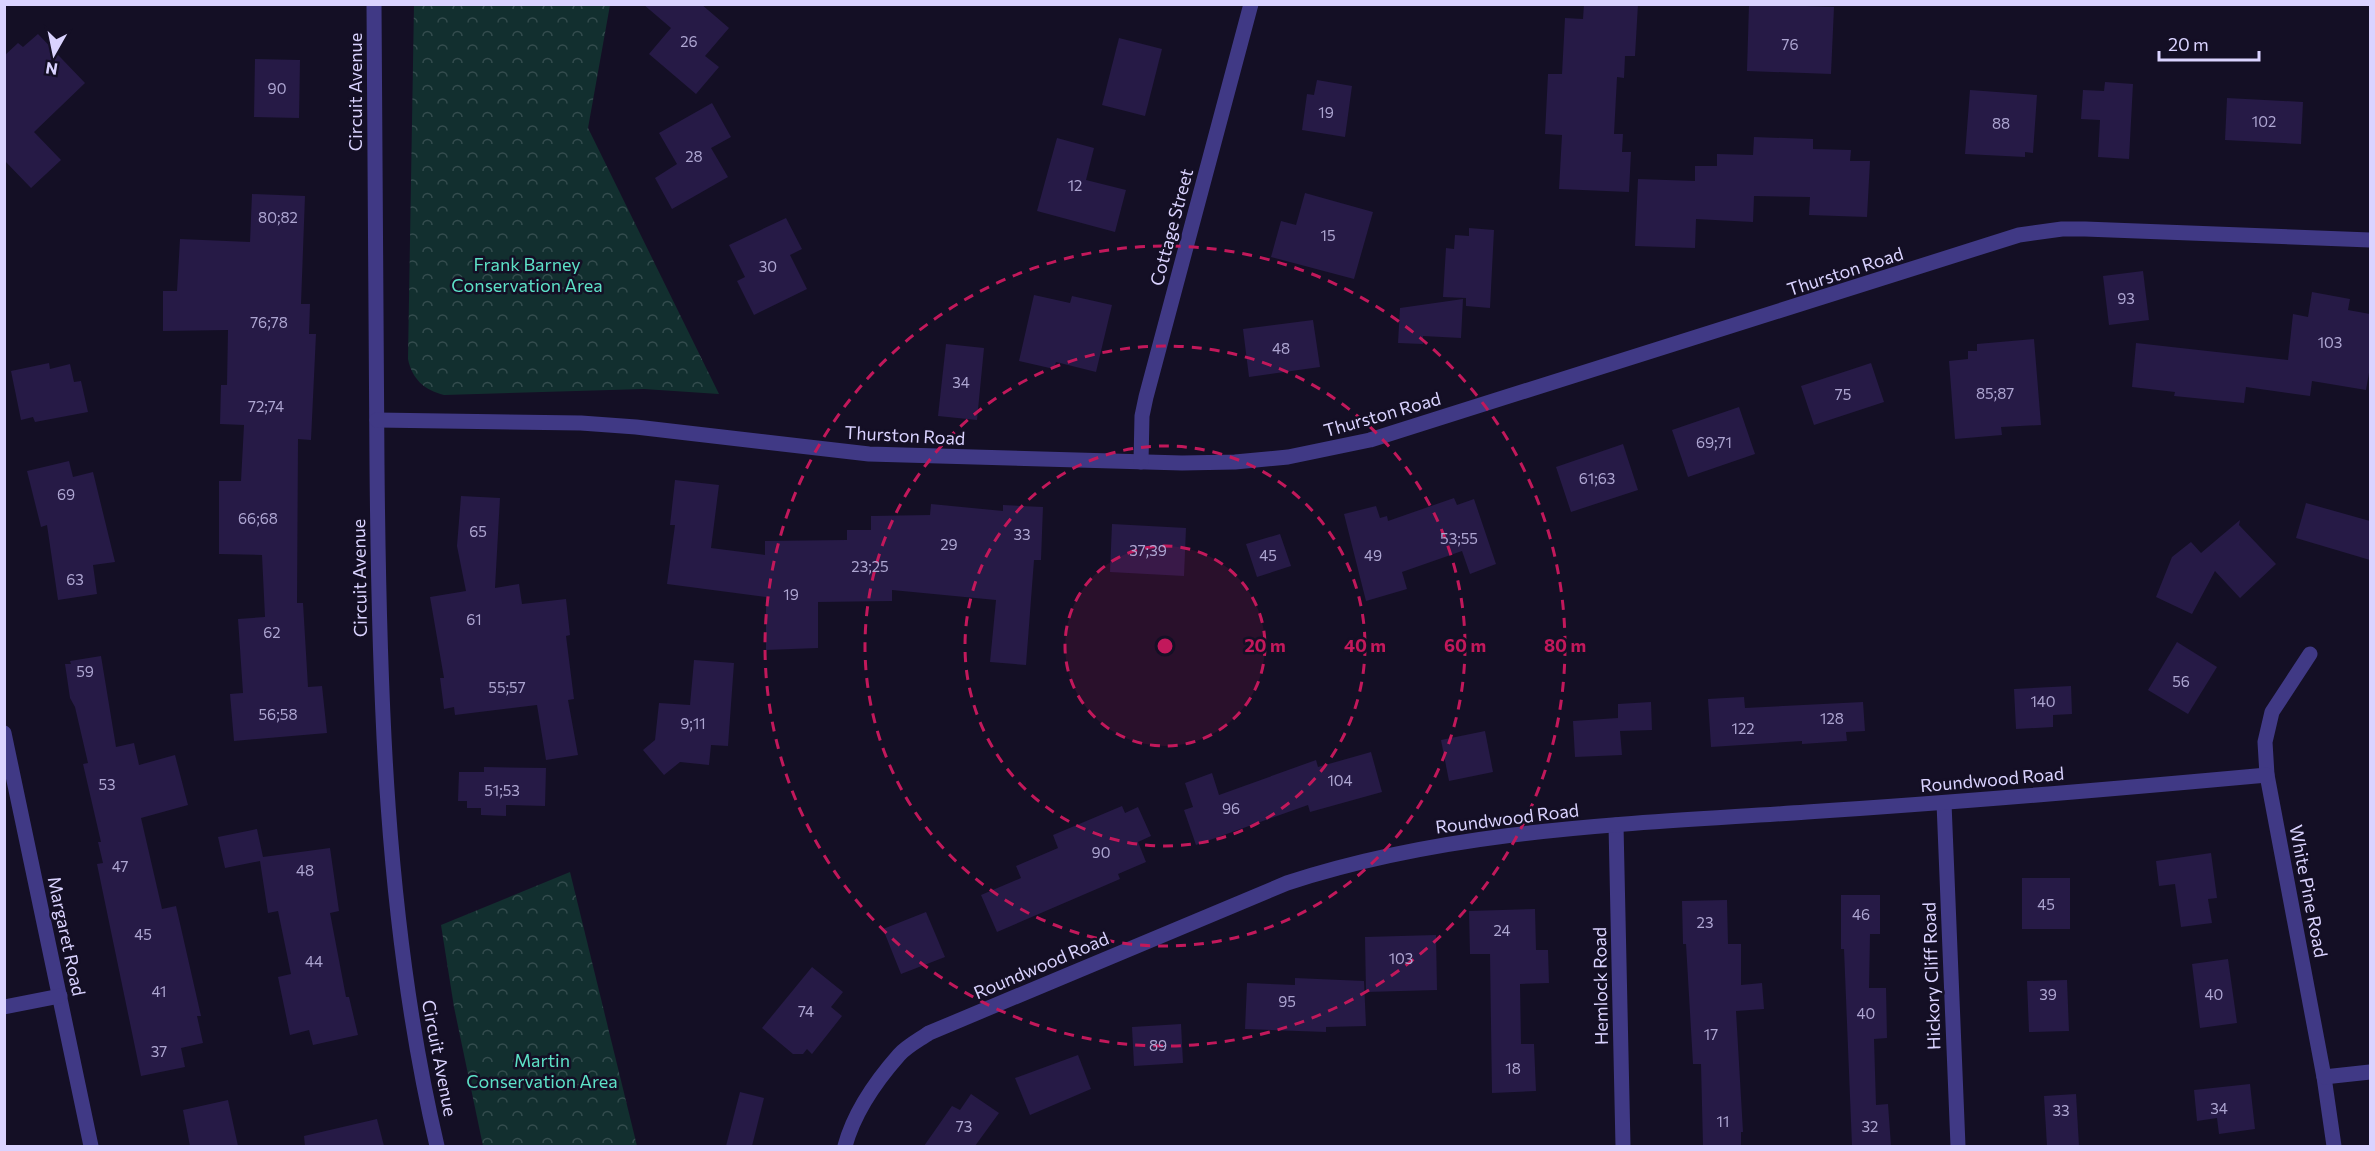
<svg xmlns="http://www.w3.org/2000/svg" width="2375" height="1151" font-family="Commissioner,sans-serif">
  <defs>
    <pattern id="forest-crowns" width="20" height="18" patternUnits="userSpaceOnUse" patternTransform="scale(1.5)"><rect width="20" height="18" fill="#122f2f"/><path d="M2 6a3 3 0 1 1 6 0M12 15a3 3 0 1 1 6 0" fill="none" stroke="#344c4e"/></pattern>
  </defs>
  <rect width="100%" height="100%" fill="#140f25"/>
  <g fill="url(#forest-crowns)">
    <path d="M414 5H610L588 128 719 394 644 389 444 395C424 390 412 379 408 359Z"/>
    <polygon points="570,872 637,1146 483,1146 454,1007 441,925"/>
  </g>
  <g fill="#261a46">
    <polygon points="643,4 701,4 729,28 705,56 719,67 696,94 649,54 671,28"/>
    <polygon points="1584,4 1638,4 1635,56 1625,56 1624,78 1617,77 1614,134 1623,134 1622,152 1631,152 1629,192 1559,189 1562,135 1545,134 1548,74 1562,74 1565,18 1583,19"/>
    <polygon points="1749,4 1834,7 1831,74 1747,71"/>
    <polygon points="38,34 85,83 34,132 61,160 31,188 4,160 4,56 18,43 23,47"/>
    <polygon points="1119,38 1162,49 1145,116 1102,105"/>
    <polygon points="255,59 300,60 299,118 254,117"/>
    <polygon points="1317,80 1352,86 1345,137 1302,130 1307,94 1314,95"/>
    <polygon points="2105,82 2133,84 2129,159 2098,157 2100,120 2081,119 2083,90 2104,91"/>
    <polygon points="1970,90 2037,95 2033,153 2025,152 2025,157 1965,154"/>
    <polygon points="2227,98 2303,102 2301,144 2225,140"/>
    <polygon points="712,103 731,137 711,148 728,177 672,209 655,178 677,164 659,133"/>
    <polygon points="1754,137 1813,139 1813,149 1851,150 1850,161 1870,161 1867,217 1809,215 1810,197 1754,196 1753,222 1696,219 1695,248 1635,246 1638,179 1695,181 1695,166 1717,166 1717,154 1753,155"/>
    <polygon points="1057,138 1094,148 1086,180 1126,190 1115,232 1037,211"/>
    <polygon points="1305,193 1373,212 1354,279 1271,257 1281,221 1296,225"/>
    <polygon points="252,194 305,196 301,304 310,304 309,334 316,334 311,440 298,439 297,603 303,603 308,687 322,686 327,733 234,741 230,694 243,693 238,619 265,617 262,555 219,554 219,481 241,481 244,425 220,424 221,385 227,385 228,330 163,331 163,291 177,291 180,239 250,242"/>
    <polygon points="786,218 802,249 790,255 807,289 754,315 737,281 745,277 729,245"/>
    <polygon points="1469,228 1494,230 1490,308 1466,306 1466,298 1443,297 1446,248 1454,249 1455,235 1469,236"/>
    <polygon points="2143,271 2149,320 2109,325 2103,276"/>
    <polygon points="2312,292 2350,299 2348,310 2370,314 2370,367 2366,390 2312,381 2310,396 2246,387 2244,403 2174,396 2175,392 2132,387 2136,343 2288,360 2293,314 2308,317"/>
    <polygon points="1034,295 1070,303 1072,296 1112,305 1096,372 1056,362 1054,369 1019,361"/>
    <polygon points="1463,299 1461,338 1423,336 1423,344 1398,343 1400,308"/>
    <polygon points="1313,320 1320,367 1249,377 1243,329"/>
    <polygon points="2034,339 2041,425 2001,427 2002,435 1955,439 1949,361 1968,359 1968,351 1977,351 1977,344"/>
    <polygon points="946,344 984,348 977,420 938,416"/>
    <polygon points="49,363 50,369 70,364 74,382 81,381 88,412 35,422 33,417 21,420 11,371"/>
    <polygon points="1871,363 1884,402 1814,425 1801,386"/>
    <polygon points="1739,407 1755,454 1688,477 1672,430"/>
    <polygon points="1623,444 1638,490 1571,512 1556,467"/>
    <polygon points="69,461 73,477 93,472 115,562 93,565 97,594 58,600 47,525 41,527 27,471"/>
    <polygon points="675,480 719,485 711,548 765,555 765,541 847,540 847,530 871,530 871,516 930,515 931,504 1003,511 1003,505 1043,507 1041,560 1034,560 1026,665 990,662 996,600 892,590 892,601 818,602 818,648 766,650 766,597 667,584 675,525 670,525"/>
    <polygon points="461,496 500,498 495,588 519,584 522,604 566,599 570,635 566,636 574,699 568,700 578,755 546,760 537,705 455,715 454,707 444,709 440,678 444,678 430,597 466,591 457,546"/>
    <polygon points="1454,498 1457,505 1474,499 1496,564 1470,574 1462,551 1402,572 1407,589 1366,601 1344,514 1376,506 1380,518 1387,516 1388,521"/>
    <polygon points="2306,503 2370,521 2370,560 2296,538"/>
    <polygon points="2240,520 2239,525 2276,564 2240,598 2215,571 2192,614 2156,597 2172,557 2191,542 2201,553"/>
    <polygon points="1112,524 1186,528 1184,576 1110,572"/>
    <polygon points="1280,534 1291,566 1257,577 1246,544"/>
    <polygon points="2177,642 2217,667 2188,714 2148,690"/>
    <polygon points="101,656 116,747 134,743 139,765 175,755 188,805 141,818 162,909 176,906 201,1016 197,1016 203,1043 181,1048 185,1067 141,1076 97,864 103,863 98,842 101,842 83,764 88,763 75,707 70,698 65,664 71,664 70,661"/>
    <polygon points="694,660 734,663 728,746 711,745 709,765 680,762 664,775 643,750 655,740 659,703 690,705"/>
    <polygon points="2071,686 2072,714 2053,715 2053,727 2016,729 2014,689"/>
    <polygon points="1744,697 1745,708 1863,702 1865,731 1846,732 1847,741 1802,744 1802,741 1711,747 1708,699"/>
    <polygon points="1651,702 1652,730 1620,731 1622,755 1575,757 1573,721 1618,718 1618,704"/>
    <polygon points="1485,731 1493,772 1449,781 1441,740"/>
    <polygon points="1371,752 1382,792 1310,812 1308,805 1196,845 1184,810 1193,807 1185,783 1212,773 1219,795 1316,760 1318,767"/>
    <polygon points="484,767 546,768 545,806 506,805 506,816 481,815 481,808 467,808 467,801 458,801 459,772 484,772"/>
    <polygon points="1122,806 1125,813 1138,807 1151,836 1138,842 1146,862 1118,874 1120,879 997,932 981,895 1021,878 1016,866 1058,848 1053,835"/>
    <polygon points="257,829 263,857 330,848 339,911 330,913 346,997 349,997 358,1035 313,1045 309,1030 290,1035 278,977 291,974 278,911 268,913 260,861 225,868 218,837"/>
    <polygon points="2211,853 2217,898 2208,899 2212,923 2181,927 2175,884 2159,886 2156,861"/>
    <rect x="2022" y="878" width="48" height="51"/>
    <polygon points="1841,895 1880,895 1880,934 1870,934 1869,988 1886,988 1887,1038 1874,1039 1876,1105 1888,1104 1891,1146 1852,1146 1844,949 1841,949"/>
    <polygon points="1727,900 1728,944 1741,944 1741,985 1762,983 1764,1009 1736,1011 1743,1132 1741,1132 1741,1146 1703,1146 1701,1064 1693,1064 1686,944 1683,944 1682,901"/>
    <polygon points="1535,909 1536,950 1548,950 1549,983 1520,984 1521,1044 1534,1044 1536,1091 1492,1093 1490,954 1470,954 1469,911"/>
    <polygon points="926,912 945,957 901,974 883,929"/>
    <polygon points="1436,935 1437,990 1366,992 1365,937"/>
    <polygon points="2228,959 2237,1023 2200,1028 2192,964"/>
    <polygon points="812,967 843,992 831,1007 842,1016 812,1054 807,1049 803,1054 793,1054 762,1028"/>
    <polygon points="1295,978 1364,981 1366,1026 1326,1027 1326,1032 1245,1029 1247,983 1295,985"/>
    <polygon points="2067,980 2069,1031 2029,1032 2027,981"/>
    <polygon points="1181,1024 1183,1063 1134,1066 1132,1027"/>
    <polygon points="1078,1055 1091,1089 1030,1115 1015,1078"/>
    <polygon points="2250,1084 2255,1129 2219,1134 2217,1118 2197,1121 2194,1090"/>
    <polygon points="740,1092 764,1098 752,1146 726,1146"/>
    <polygon points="971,1094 999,1113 975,1146 924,1146 952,1106 960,1110"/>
    <polygon points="2076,1094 2079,1146 2047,1146 2044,1096"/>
    <polygon points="228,1100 238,1146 190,1146 183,1110"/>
    <polygon points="377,1119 384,1146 305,1146 304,1136"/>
  </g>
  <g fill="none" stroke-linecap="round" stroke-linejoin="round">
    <g stroke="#403985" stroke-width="15">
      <path d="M374 4C375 158 376 312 377 465 379 693 385 924 437 1146"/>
      <polyline points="377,420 581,423 636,427 869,454 1182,463 1235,462 1288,457 1370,440 2019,235 2062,229 2085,229 2370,240"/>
      <polyline points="1141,462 1142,416 1146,397 1251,4"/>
      <polyline points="2310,654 2272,712 2265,742 2267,775 2324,1077 2334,1146"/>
      <polyline points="4,733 91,1146"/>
      <polyline points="1944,803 1958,1146"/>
      <polyline points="1616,825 1623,1146"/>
      <polyline points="4,1007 60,996"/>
      <polyline points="2324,1077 2370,1072"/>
      <path d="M845 1146C854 1113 876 1081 899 1055 907 1046 919 1040 929 1033L1287 883C1455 828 1632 824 1807 812 1961 802 2114 789 2267 775"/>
    </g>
  </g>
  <circle cx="1165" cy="646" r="100" fill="#c2185b" fill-opacity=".12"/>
  <g fill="none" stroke="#c2185b" stroke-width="3" stroke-dasharray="10 8">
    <circle cx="1165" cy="646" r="100"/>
    <circle cx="1165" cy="646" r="200"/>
    <circle cx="1165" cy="646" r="300"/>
    <circle cx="1165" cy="646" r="400"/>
  </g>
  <g text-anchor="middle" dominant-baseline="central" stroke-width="5" stroke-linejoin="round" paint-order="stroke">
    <g font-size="15" fill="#ada5d1">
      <text x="689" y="41">26</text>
      <text x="1790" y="44">76</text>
      <text x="277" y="88">90</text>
      <text x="1326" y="112">19</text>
      <text x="2264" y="121">102</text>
      <text x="2001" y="123">88</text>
      <text x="694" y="156">28</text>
      <text x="1075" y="185">12</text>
      <text x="278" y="217">80;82</text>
      <text x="1328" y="235">15</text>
      <text x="768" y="266">30</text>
      <text x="2126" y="298">93</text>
      <text x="269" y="322">76;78</text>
      <text x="2330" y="342">103</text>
      <text x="1281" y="348">48</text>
      <text x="961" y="382">34</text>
      <text x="1995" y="393">85;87</text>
      <text x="1843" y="394">75</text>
      <text x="266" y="406">72;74</text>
      <text x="1714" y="442">69;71</text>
      <text x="1597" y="478">61;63</text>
      <text x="66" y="494">69</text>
      <text x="258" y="518">66;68</text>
      <text x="478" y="531">65</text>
      <text x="1022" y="534">33</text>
      <text x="1459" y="538">53;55</text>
      <text x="949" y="544">29</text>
      <text x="1148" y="550">37;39</text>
      <text x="1268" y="555">45</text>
      <text x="1373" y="555">49</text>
      <text x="870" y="566">23;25</text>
      <text x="75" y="579">63</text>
      <text x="791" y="594">19</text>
      <text x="474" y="619">61</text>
      <text x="272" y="632">62</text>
      <text x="85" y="671">59</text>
      <text x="2181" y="681">56</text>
      <text x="507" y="687">55;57</text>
      <text x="2043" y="701">140</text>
      <text x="278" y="714">56;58</text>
      <text x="1832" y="718">128</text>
      <text x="693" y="723">9;11</text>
      <text x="1743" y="728">122</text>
      <text x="1340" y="780">104</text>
      <text x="107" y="784">53</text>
      <text x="502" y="790">51;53</text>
      <text x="1231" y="808">96</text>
      <text x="1101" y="852">90</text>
      <text x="120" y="866">47</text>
      <text x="305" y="870">48</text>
      <text x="2046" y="904">45</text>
      <text x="1861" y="914">46</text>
      <text x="1705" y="922">23</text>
      <text x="1502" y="930">24</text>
      <text x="143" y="934">45</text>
      <text x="1401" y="958">103</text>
      <text x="314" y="961">44</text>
      <text x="159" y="991">41</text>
      <text x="2048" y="994">39</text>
      <text x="2214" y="994">40</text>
      <text x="1287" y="1001">95</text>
      <text x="806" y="1011">74</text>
      <text x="1866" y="1013">40</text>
      <text x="1711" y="1034">17</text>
      <text x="1158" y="1045">89</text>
      <text x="159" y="1051">37</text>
      <text x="1513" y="1068">18</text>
      <text x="2219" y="1108">34</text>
      <text x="2061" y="1110">33</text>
      <text x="1723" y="1121">11</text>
      <text x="964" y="1126">73</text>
      <text x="1870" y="1126">32</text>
    </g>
    <g font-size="18" fill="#dad3ff" stroke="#140f25">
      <text transform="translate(355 92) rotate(-90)">Circuit Avenue</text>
      <text transform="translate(1171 227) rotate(-75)">Cottage Street</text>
      <text transform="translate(1845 271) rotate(-18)">Thurston Road</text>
      <text transform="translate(1382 414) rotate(-16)">Thurston Road</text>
      <text transform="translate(905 435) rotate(3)">Thurston Road</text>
      <text transform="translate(359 578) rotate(-91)">Circuit Avenue</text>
      <text transform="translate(1992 779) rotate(-5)">Roundwood Road</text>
      <text transform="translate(1507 818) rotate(-7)">Roundwood Road</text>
      <text transform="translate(2309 891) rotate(79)">White Pine Road</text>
      <text transform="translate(67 936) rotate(78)">Margaret Road</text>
      <text transform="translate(1041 965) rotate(-23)">Roundwood Road</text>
      <text transform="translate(1931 976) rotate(-92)">Hickory Cliff Road</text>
      <text transform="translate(1600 986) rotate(-91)">Hemlock Road</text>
      <text transform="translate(440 1058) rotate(79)">Circuit Avenue</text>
    </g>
    <g font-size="18" fill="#5de1c7" stroke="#140f25">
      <text x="527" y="264">Frank Barney<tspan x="527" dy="21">Conservation Area</tspan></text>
      <text x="542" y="1060">Martin<tspan x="542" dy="21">Conservation Area</tspan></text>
    </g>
  </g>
  <circle cx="1165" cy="646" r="9" fill="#c2185b" stroke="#140f25" stroke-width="3"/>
  <g font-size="18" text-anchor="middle" font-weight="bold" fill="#c2185b" stroke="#140f25" stroke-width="5" stroke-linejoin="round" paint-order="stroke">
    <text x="1265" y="652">20 m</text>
    <text x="1365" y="652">40 m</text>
    <text x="1465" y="652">60 m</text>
    <text x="1565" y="652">80 m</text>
  </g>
  <rect width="2375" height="1151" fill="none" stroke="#dad3ff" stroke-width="12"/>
  <g transform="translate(54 54) rotate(189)" stroke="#140f25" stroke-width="4.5" paint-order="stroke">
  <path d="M0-4.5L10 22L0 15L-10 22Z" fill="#dad3ff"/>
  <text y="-9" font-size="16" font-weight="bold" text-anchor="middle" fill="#dad3ff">N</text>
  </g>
  <path d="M2159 51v9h100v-9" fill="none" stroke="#dad3ff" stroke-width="3"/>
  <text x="2168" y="51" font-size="18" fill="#dad3ff" stroke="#140f25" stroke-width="4.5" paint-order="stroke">20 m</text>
</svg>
